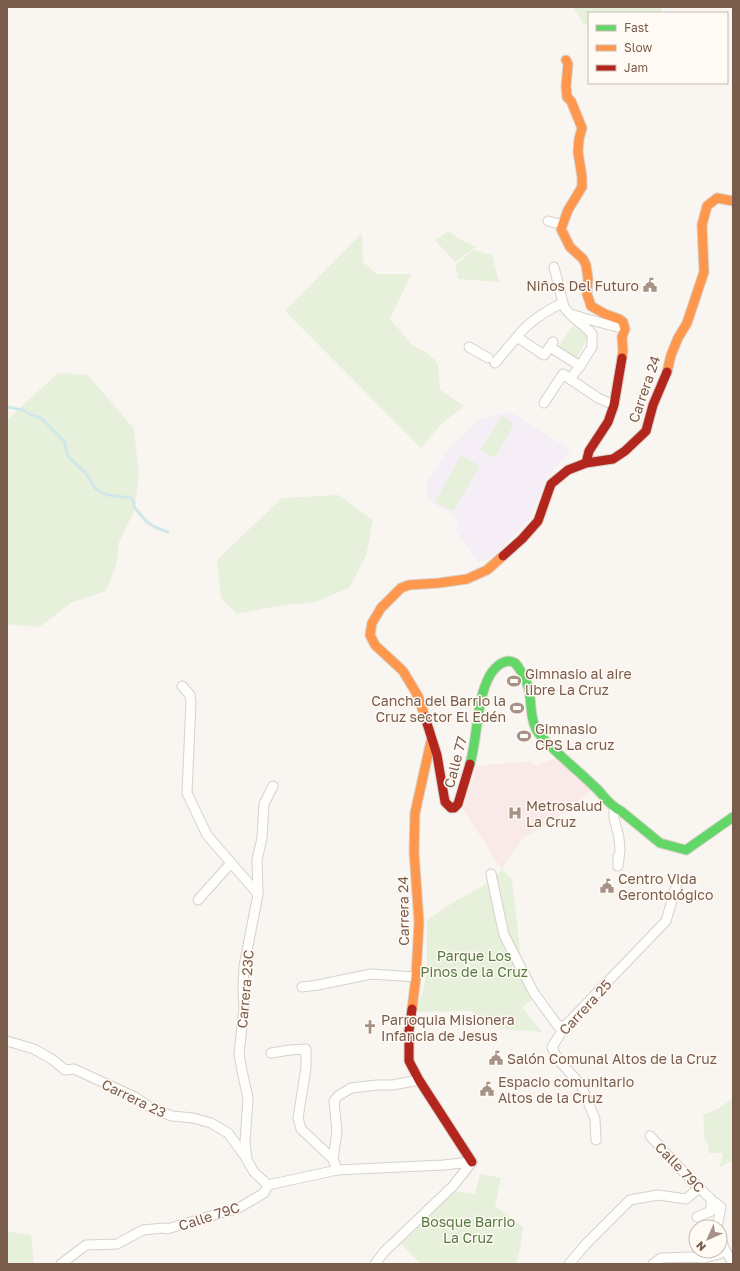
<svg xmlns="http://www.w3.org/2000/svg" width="740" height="1271" font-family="'Golos Text',sans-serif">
  <rect width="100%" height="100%" fill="#f9f5f0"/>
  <polygon fill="#f6eef6" points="505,412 512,413 571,450 546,479 529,521 491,558 478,562 454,529 459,522 452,514 433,503 427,495 426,484 450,447 479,420"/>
  <polygon fill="#fae9e9" points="555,758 591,790 568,810 542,828 523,837 502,870 463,809 477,766 531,761 536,766"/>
  <g fill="#e7f0db">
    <polygon points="573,7 662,7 660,13 589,13 589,25 584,24"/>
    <polygon points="449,231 459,239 476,247 455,262 435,240"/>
    <polygon points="362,233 363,262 376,274 411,274 390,319 412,345 425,352 436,361 438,365 440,390 464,406 441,424 421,448 285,311"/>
    <polygon points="474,250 492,255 499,282 459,279 455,265"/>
    <polygon points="575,323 589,336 576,359 558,347"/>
    <polygon points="58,373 88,375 134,429 139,475 134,511 119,542 116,565 106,591 72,602 39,627 7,624 7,420"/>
    <polygon points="502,415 514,424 495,458 480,450"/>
    <polygon points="461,455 480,466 453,511 435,502"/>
    <polygon points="339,495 373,520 366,556 349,588 315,602 277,606 237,614 221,598 217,560 282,498"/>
    <polygon points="502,870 512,879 521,960 540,995 522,1007 542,1032 500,1029 471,1011 413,1012 423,992 427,970 427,920 457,900 483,886"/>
    <polygon points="733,1098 733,1163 729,1162 721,1167 720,1166 723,1153 709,1153 708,1144 705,1141 703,1115 716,1110"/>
    <polygon points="480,1174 501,1178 495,1206 523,1227 520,1249 516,1264 421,1264 401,1244 454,1191 475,1194"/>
    <polygon points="7,1231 31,1235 34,1264 7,1264"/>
  </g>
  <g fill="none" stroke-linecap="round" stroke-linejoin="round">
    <polyline stroke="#d0e8ea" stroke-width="3" points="7,407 23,410 31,415 41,418 64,441 68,456 78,466 85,472 95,488 99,491 108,495 131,498 134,502 134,507 147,522 155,527 168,532"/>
    <defs>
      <g id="street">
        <polyline points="548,221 560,224 561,229"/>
        <polyline points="554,267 564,307"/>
        <polyline points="574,315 583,318 625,329"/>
        <path d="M553 342 544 355 517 337C529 321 545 312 562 303"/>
        <polyline points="469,347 488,358"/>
        <path d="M550 347 580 366 592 347V334C584 324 572 319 565 308"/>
        <polyline points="495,363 517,337"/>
        <polyline points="580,366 570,379 598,398 614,405"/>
        <polyline points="544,403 563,374 570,379"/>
        <polyline points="182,686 190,695 191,702 187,793 207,835 258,894"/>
        <polyline points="614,808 614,818 619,838 620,850 618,866 618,856"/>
        <polyline points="491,874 504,935 534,993 558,1026 566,1025"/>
        <polyline points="198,900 231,863"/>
        <polyline points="302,987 318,985 371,974 416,977"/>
        <polyline points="7,1041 34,1049 53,1060 65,1070 74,1069 135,1097 151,1108 172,1116 193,1118 211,1123 228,1133 247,1159"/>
        <polyline points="271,1053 290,1050 306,1049 306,1068 298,1118 301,1129 333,1159 337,1170"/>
        <polyline points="650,1136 693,1182 711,1199 711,1211 716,1203 721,1207 717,1227"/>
        <polyline points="596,1140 595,1119 581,1085 563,1065 555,1054 552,1047 566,1025 666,921 677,883"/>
        <polyline points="333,1159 337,1132 334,1101 338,1096 351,1088 377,1085 393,1085 419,1080"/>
        <polyline points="268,1185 254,1172 247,1160 245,1142 248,1098 242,1071 239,1054 244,1008 243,989 244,966 258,894 257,860 262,838 264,804 273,786"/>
        <polyline points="697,1217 711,1211"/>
        <polyline points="720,1236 725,1250 733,1263"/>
        <polyline points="61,1264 86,1245 117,1244 143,1230 164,1228 167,1229 221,1213 237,1209 264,1193 268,1185 337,1170 443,1165 472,1162"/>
        <polyline points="375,1264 384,1252 453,1186 472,1162"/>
        <polyline points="569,1264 584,1246 630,1200 658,1195 686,1199 699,1188"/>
        <polyline points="653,1264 661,1258 689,1257 704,1258 719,1254 725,1250"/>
      </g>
      <path id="fast" d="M470 764C478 736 476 700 490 675 495 667 505 657 515 663 518 666 520 670 522 673 535 693 527 711 536 729 542 740 552 747 561 756 573 767 585 777 597 789 605 797 610 806 621 811L660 843 686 850 733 817"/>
      <g id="slow">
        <polyline points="566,60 568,64 566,86 567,97 571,101 582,128 579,139 578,152 582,177 582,187 568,210 561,229 570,247 583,259 586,265 588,278 587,294 591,306 605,314 619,319 623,322 625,329 622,337 623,350 622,358"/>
        <polyline points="667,372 671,355 678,338 687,323 704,272 702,225 707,206 717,198 733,201"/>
        <polyline points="425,717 418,696 403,671 375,645 370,635 372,623 381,608 401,588 409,585 439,583 467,579 487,570 503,556"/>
        <polyline points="412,1009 416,977 419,922 414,852 415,813 431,741"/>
      </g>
      <g id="jam">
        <polyline points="586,463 589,451 608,422 614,405 622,358"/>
        <polyline points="503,556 522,539 538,521 551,484 568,470 586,463 613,459 625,451 646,431 653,405 667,372"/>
        <polyline points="425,717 437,755 445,802 451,808 454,808 458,804 470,764"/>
        <polyline points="412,1009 409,1031 409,1061 419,1080 472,1162"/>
      </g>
    </defs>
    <use href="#street" stroke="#d7d1cb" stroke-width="11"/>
    <use href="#fast" stroke="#d9d2cb" stroke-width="11"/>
    <use href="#slow" stroke="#d9d2cb" stroke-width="11"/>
    <use href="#jam" stroke="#d9d2cb" stroke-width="11"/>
    <use href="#street" stroke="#fefefd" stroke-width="9"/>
    <use href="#fast" stroke="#63d668" stroke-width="9"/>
    <use href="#slow" stroke="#ff974d" stroke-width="9"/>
    <use href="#jam" stroke="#b3261e" stroke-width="9"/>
  </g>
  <defs>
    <symbol id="civic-bare" viewBox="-9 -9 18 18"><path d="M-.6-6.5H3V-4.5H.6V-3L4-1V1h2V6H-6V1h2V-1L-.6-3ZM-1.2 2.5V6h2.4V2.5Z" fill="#a69286" stroke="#fffaf3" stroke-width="2.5" paint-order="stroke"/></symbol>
    <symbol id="stadium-bare" viewBox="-9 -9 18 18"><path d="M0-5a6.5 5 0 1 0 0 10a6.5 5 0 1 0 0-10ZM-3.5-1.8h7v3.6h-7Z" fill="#a69286" stroke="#fffaf3" stroke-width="2.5" paint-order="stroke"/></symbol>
    <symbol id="hospital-bare" viewBox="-9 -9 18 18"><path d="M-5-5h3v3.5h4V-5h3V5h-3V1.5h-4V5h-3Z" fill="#a69286" stroke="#fffaf3" stroke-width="2.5" paint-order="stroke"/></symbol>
    <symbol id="church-bare" viewBox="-9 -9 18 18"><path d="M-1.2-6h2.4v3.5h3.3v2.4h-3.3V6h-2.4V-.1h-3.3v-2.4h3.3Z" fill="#a69286" stroke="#fffaf3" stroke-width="2.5" paint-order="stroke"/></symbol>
  </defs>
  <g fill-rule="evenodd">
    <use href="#civic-bare" x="640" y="275" width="20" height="20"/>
    <use href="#stadium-bare" x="504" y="671" width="20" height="20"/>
    <use href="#stadium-bare" x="507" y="698" width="20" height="20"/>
    <use href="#stadium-bare" x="514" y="726" width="20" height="20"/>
    <use href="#hospital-bare" x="505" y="803" width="20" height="20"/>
    <use href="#civic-bare" x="597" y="876" width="20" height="20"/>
    <use href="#church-bare" x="360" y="1017" width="20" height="20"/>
    <use href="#civic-bare" x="486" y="1048" width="20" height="20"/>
    <use href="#civic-bare" x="477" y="1079" width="20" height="20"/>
  </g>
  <g text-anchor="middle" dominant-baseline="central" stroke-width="3" stroke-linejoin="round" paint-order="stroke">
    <g font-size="14" fill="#7a5c4d" stroke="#fffaf3" text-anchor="start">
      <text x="639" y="285" text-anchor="end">Niños Del Futuro</text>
      <text x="525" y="673">Gimnasio al aire<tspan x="525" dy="16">libre La Cruz</tspan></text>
      <text x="506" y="700" text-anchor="end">Cancha del Barrio la<tspan x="506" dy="16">Cruz sector El Edén</tspan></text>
      <text x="535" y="728">Gimnasio<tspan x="535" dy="16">CPS La cruz</tspan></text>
      <text x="526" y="805">Metrosalud<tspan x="526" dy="16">La Cruz</tspan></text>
      <text x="618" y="878">Centro Vida<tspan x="618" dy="16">Gerontológico</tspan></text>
      <text x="381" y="1019">Parroquia Misionera<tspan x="381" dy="16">Infancia de Jesus</tspan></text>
      <text x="507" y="1058">Salón Comunal Altos de la Cruz</text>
      <text x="498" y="1081">Espacio comunitario<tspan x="498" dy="16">Altos de la Cruz</tspan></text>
    </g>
    <g font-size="14" fill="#7a5c4d" stroke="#fffaf3">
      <text transform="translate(644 389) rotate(-71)">Carrera 24</text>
      <text transform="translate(455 762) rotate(-75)">Calle 77</text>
      <text transform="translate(403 911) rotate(-91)">Carrera 24</text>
      <text transform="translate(245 989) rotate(-85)">Carrera 23C</text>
      <text transform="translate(585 1007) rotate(-47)">Carrera 25</text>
      <text transform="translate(134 1098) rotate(26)">Carrera 23</text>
      <text transform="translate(680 1167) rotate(46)">Calle 79C</text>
      <text transform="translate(209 1216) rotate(-18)">Calle 79C</text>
    </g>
    <g font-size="14" fill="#537a41" stroke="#fffaf3">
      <text x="474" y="955">Parque Los<tspan x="474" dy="16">Pinos de la Cruz</tspan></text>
      <text x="468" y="1221">Bosque Barrio<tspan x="468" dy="16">La Cruz</tspan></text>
    </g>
  </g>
  <rect width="740" height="1271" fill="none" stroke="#7a5c4d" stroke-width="16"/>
  <rect x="588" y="12" width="140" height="72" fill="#fffaf3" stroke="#cabbb1"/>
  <rect x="596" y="25" width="20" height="6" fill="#63d668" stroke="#cabbb1"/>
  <text x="624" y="32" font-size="12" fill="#7a5c4d">Fast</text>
  <rect x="596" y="45" width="20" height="6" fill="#ff974d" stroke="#cabbb1"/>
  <text x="624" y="52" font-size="12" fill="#7a5c4d">Slow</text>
  <rect x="596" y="65" width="20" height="6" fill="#b3261e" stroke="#cabbb1"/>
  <text x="624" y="72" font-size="12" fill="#7a5c4d">Jam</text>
  <g transform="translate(708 1239) rotate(225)"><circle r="19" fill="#fffaf3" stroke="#cabbb1"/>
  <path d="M0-3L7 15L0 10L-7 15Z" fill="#a69286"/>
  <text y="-6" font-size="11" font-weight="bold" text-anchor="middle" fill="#7a5c4d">N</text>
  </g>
</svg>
